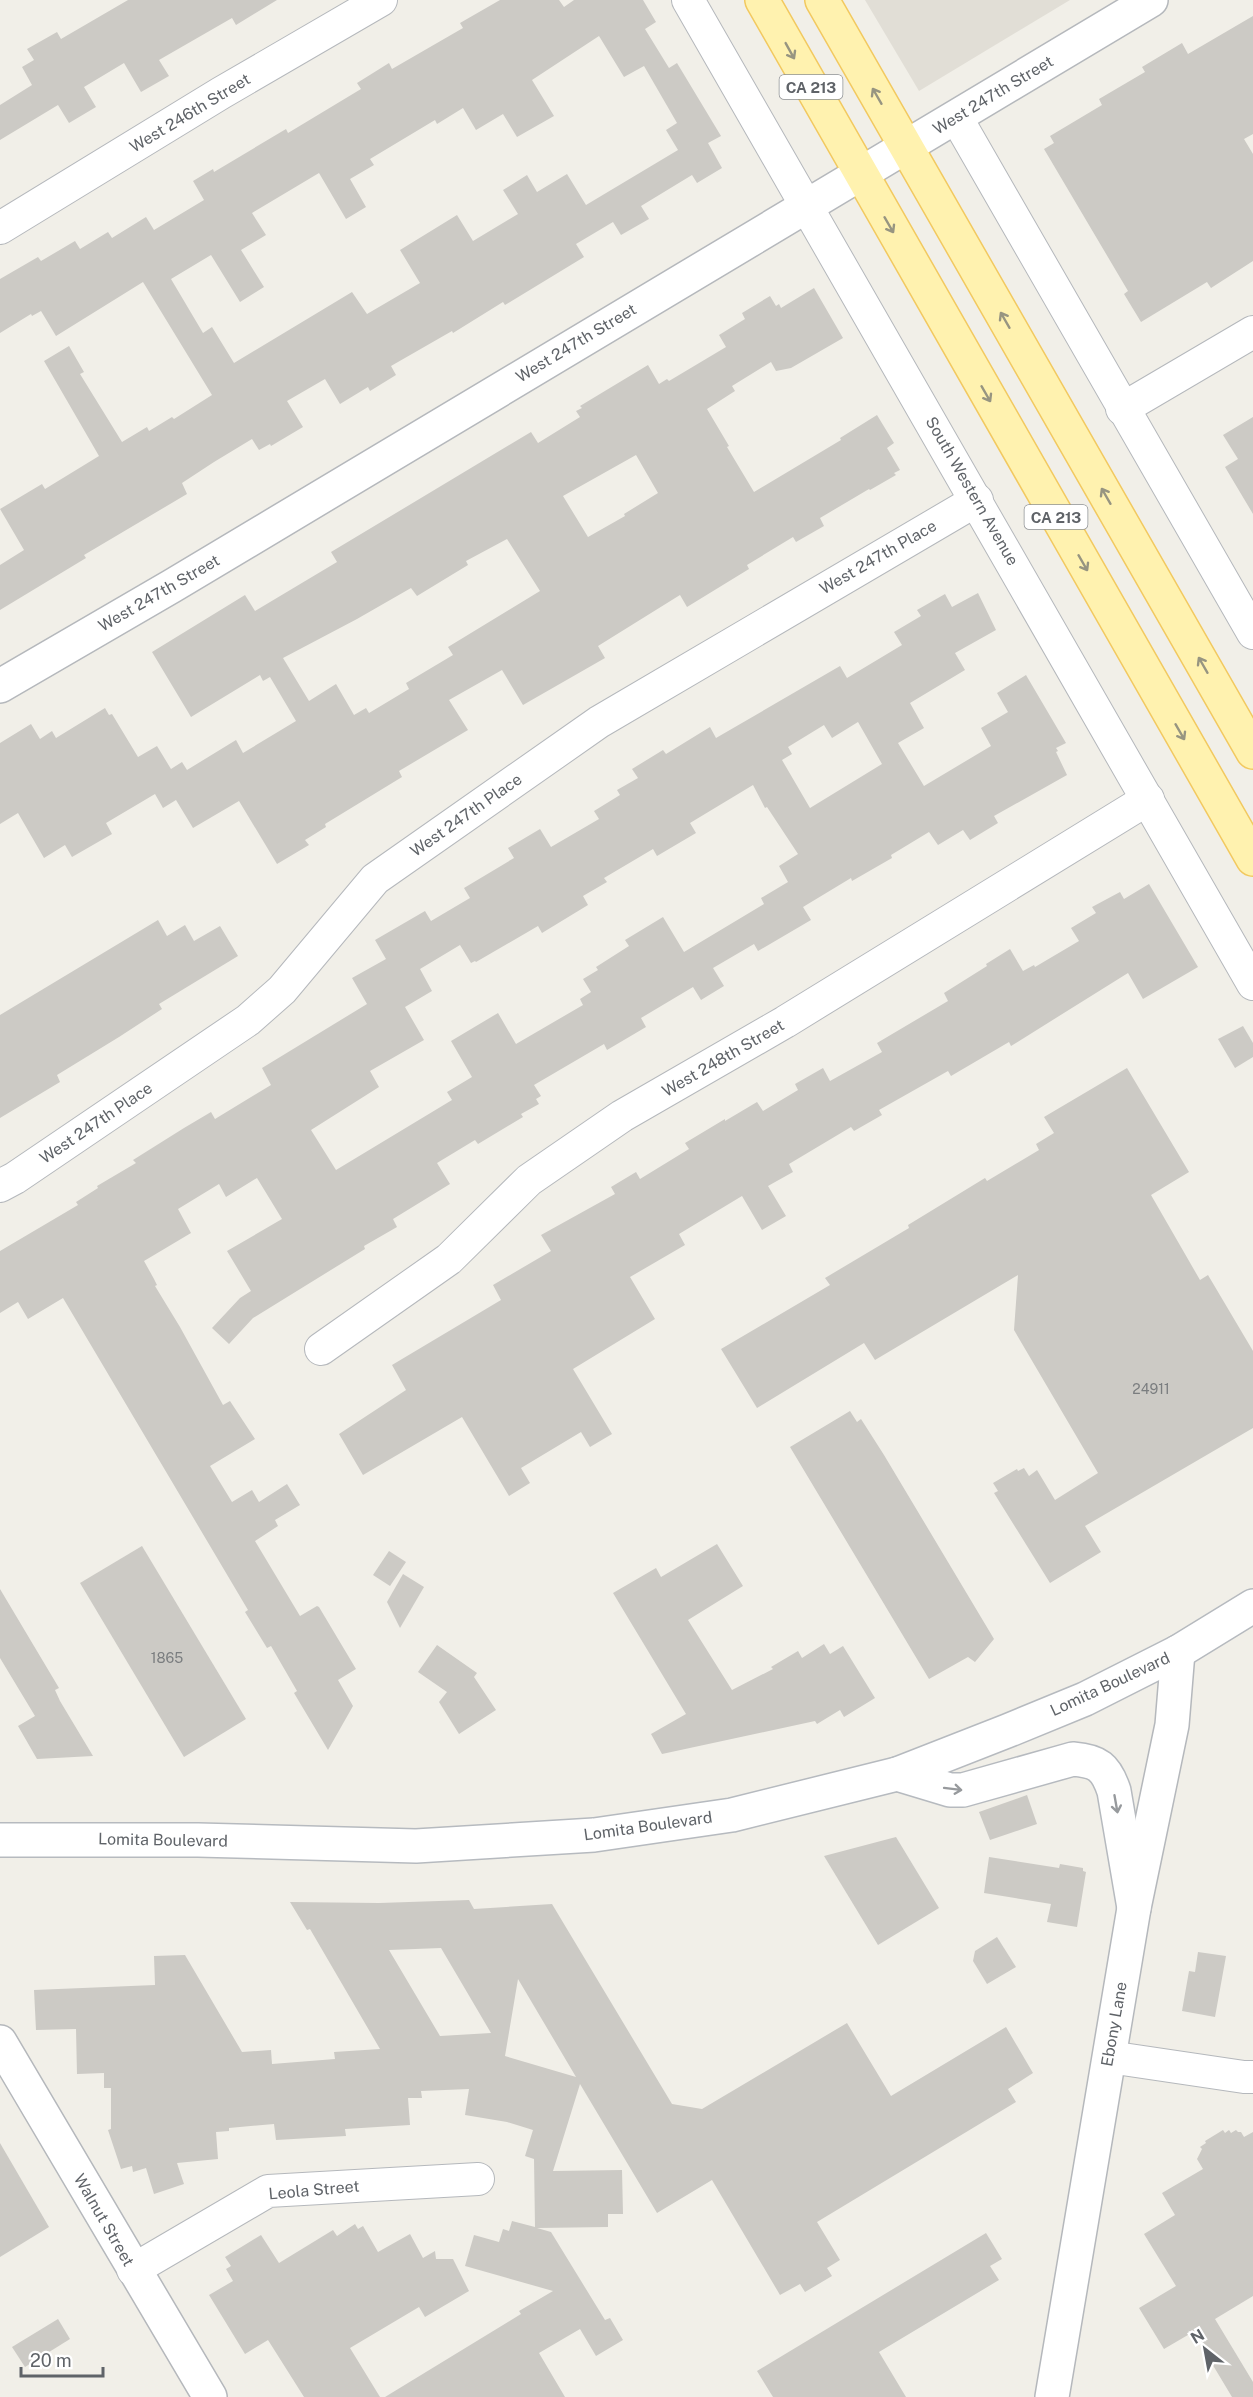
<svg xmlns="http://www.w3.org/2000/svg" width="1253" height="2397" font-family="'Public Sans',sans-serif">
  <rect width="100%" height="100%" fill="#f1efe8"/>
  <polygon fill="#e1ded6" points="865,0 1070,0 919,91"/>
  <g fill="#cccac5" fill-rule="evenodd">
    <polygon points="128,0 277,0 236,25 232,18 159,60 169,76 141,92 124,63 84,87 96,107 69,123 58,105 0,140 0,105 32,85 22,67 34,60 27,49 57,32 61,39"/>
    <path d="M500 0H559L564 7 574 0H643L656 22 645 29 669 68 677 63 721 136 708 143 722 168 697 183 692 175 641 206 649 219 621 235 613 222 576 244 584 257 505 305 503 302 453 333 452 331 391 366 396 375 370 391 368 387 340 404 325 379 287 401 303 427 271 446 270 444 259 450 252 439 214 462 182 483 187 494 84 555 86 558 0 610V565L24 550 0 509 42 484 45 489 99 456 44 361 69 346 84 372 80 374 122 442 147 427 149 431 172 417 174 419 212 395 143 282 56 336 41 311 32 316 31 314 0 333V279L38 257 41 261 75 241 80 249 108 232 112 238 146 217 154 230 204 200 193 181 213 169 214 172 286 129 288 133 361 89 357 83 389 63 392 69 463 28 460 23ZM599 36 624 77 644 66 677 123 666 130 678 150 586 205 567 174 537 192 527 175 503 190 518 214 473 241 457 215 400 250 420 283 367 314 352 292 234 363 212 327 203 333 171 279 211 255 240 302 264 287 241 250 266 235 252 213 319 173 346 219 366 207 350 179 374 165 370 159 435 120 437 124 463 108 476 130 503 114 517 137 554 116 532 80Z"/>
    <polygon points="1253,16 1253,134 1244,139 1253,154 1253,261 1211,288 1207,282 1141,322 1124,294 1128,291 1044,149 1054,143 1050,136 1102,105 1099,99 1145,72 1142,67 1182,43 1188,54"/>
    <path d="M814 288 843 338 791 368 776 371 771 362 732 386 735 391 707 409 729 446 727 447 754 492 841 440 840 438 877 415 894 443 887 448 900 470 894 473 896 475 870 490 869 489 820 518 824 526 796 542 793 537 747 565 749 569 687 607 680 595 598 646 605 658 523 705 502 670 449 700 468 730 399 771 402 777 325 824 326 827 305 840 309 845 277 864 239 801 193 828 176 800 163 808 155 794 106 823 112 834 72 857 65 845 44 858 18 813 0 824V743L31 724 40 739 52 731 56 738 105 708 109 715 112 714 138 757 157 746 171 769 182 762 187 770 236 740 243 753 296 721 270 677 263 681 260 675 191 717 152 652 245 595 255 611 337 562 331 552 531 432 538 443 580 417 576 411 582 408 580 406 648 365 659 384 667 379 669 381 726 347 719 335 745 319 742 313 770 296 776 306 779 304 781 308ZM636 455 658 493 624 514 625 516 588 537 563 496ZM507 539 540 591 448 647 453 655 406 683 409 689 369 713 366 708 354 715 336 684 309 701 283 658 357 619 411 588 417 596 468 565 466 561Z"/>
    <polygon points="1253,417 1253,514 1225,467 1238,459 1223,435"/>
    <path d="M978 593 996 630 955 653 965 670 910 703 924 728 898 743 924 786 991 746 981 728 1008 712 997 693 1026 675 1066 743 1056 748 1058 751 1056 752 1067 775 994 816 998 823 970 840 963 830 938 845 929 832 891 855 892 858 852 881 851 878 803 907 811 920 758 951 754 944 713 968 724 986 701 1000 693 987 641 1018 646 1027 607 1050 604 1044 534 1085 541 1096 536 1099 539 1104 521 1114 523 1117 478 1144 475 1140 437 1163 450 1184 393 1219 397 1227 364 1246 365 1249 253 1318 229 1344 212 1328 240 1298 251 1291 227 1251 282 1219 257 1178 226 1197 219 1184 178 1209 191 1233 144 1261 154 1279 157 1285 155 1286 180 1327 223 1405 230 1401 255 1439 210 1466 232 1502 252 1490 259 1502 287 1484 300 1505 275 1520 278 1526 255 1541 300 1616 317 1606 319 1607 356 1669 338 1680 353 1706 328 1750 294 1693 297 1691 271 1646 267 1648 245 1612 248 1610 63 1298 28 1319 18 1302 0 1313V1251L78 1205 76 1202 98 1188 97 1186 136 1163 133 1160 184 1128 211 1112 215 1119 271 1085 262 1068 367 1004 352 978 386 959 375 940 425 911 431 921 470 898 464 888 514 858 508 848 540 829 551 847 599 819 594 811 620 795 617 790 638 778 632 769 663 750 666 754 710 727 716 738 840 666 847 678 902 645 894 632 921 616 917 610 945 594 952 607ZM858 722 882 764 810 808 782 760 792 754 788 747 824 725 832 738ZM753 785 765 808 767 807 798 854 779 866 788 882 761 898 764 904 684 952 663 917 625 940 629 946 596 967 598 970 583 979 591 992 580 999 583 1005 516 1044 498 1013 451 1041 472 1077 447 1092 452 1100 336 1170 311 1130 379 1087 370 1071 424 1040 405 1007 432 991 420 969 460 945 471 963 475 961 476 962 538 926 542 933 588 905 583 896 607 882 604 878 653 849 657 856 696 833 690 823Z"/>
    <polygon points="1149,884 1198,967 1143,999 1128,973 1011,1046 1009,1042 951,1076 948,1071 879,1110 882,1115 854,1131 851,1127 789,1164 793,1172 768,1186 786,1216 762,1230 742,1196 679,1234 685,1245 630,1277 655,1319 573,1369 612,1434 590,1447 581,1432 521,1468 530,1483 509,1496 462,1417 363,1475 339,1434 406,1390 392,1365 501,1300 493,1285 551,1251 541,1235 615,1194 611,1187 636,1172 640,1179 689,1149 685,1143 725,1119 725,1121 757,1102 763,1111 798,1090 795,1084 823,1068 830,1081 882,1052 877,1043 948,1001 944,993 987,966 986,964 1010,949 1023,971 1034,965 1035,967 1079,941 1071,928 1096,913 1092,907 1120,892 1124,899"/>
    <polygon points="158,920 167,936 185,925 194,941 220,926 238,956 159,1004 162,1009 119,1037 57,1075 60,1082 0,1118 0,1015"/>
    <polygon points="1243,1026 1253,1043 1253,1057 1235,1068 1218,1039"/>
    <polygon points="1127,1068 1189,1172 1151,1195 1200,1280 1208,1275 1253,1351 1253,1428 1085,1526 1101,1552 1050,1583 994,1493 998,1491 993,1483 1017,1469 1018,1471 1024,1468 1029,1476 1037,1470 1055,1500 1098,1473 1014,1330 1018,1275 875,1360 864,1343 757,1408 721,1349 830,1285 825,1278 909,1228 908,1225 985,1178 987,1181 1039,1150 1036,1144 1054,1133 1044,1117"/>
    <polygon points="850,1411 857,1422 861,1419 884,1455 994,1639 975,1662 968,1657 929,1679 790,1447"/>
    <polygon points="717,1544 743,1586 688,1620 732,1690 773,1669 771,1667 798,1651 802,1658 824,1644 830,1654 843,1646 875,1698 844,1717 840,1710 817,1724 815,1721 662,1754 651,1734 686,1714 613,1593 656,1568 661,1577"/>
    <polygon points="142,1546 246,1719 184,1757 80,1583"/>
    <polygon points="389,1551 406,1562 390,1586 373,1575"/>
    <polygon points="403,1574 424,1587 400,1628 387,1602"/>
    <polygon points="0,1589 59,1688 55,1690 60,1701 93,1756 37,1759 18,1726 35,1716 0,1658"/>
    <polygon points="437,1645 477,1673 474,1677 496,1710 459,1734 439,1702 447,1692 418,1672"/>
    <polygon points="1027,1795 1037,1824 990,1840 979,1812"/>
    <polygon points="896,1837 939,1908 878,1945 824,1856"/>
    <polygon points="989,1857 1059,1868 1060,1864 1083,1868 1083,1871 1086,1872 1077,1927 1047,1922 1051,1904 984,1893"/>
    <path d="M469 1900 474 1909 552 1904 672 2104 702 2109 847 2023 891 2096 1006 2027 1033 2073 1008 2089 1016 2102 817 2222 840 2260 827 2268 832 2276 805 2292 800 2284 780 2295 712 2180 657 2213 580 2084 553 2171 622 2170 623 2214H608V2227L537 2228 551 2232 605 2320 610 2318 623 2340 596 2356 580 2329 539 2353 565 2397H385L521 2314 519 2311 553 2291 465 2266 474 2235 499 2242 503 2229 509 2231 512 2221 535 2227 534 2159 525 2156 533 2130 507 2122 465 2115 469 2089 421 2091 422 2098H408L410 2125 345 2129 346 2136 276 2140 274 2124 229 2128V2131L216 2132 218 2159 177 2163 184 2184 154 2194 146 2168 133 2172 132 2166 121 2169 108 2130 111 2129V2088H104V2073L77 2074 76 2029 36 2030 34 1990 155 1985 154 1956 185 1955 242 2052 271 2050 272 2064 335 2059 334 2052 380 2049 310 1929 307 1930 290 1902 379 1903ZM441 1948 491 2033 440 2036 389 1950ZM518 1979 576 2077 505 2056Z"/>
    <polygon points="997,1937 1016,1967 987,1984 973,1961 975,1951"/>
    <polygon points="1198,1952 1226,1956 1215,2017 1182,2011 1189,1971 1195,1972"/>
    <polygon points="1223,2130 1225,2133 1229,2130 1231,2133 1236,2130 1238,2132 1241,2132 1244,2137 1253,2132 1253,2296 1215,2319 1253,2382 1253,2397 1232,2397 1193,2332 1164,2349 1139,2308 1176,2286 1144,2234 1175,2215 1162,2193 1203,2169 1197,2159 1202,2149 1200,2147 1206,2143 1205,2141"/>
    <polygon points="0,2143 49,2227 0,2257"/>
    <polygon points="355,2224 358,2229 363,2226 378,2252 410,2234 423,2258 435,2251 436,2259 453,2259 469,2291 425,2317 419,2307 350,2348 380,2397 304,2397 268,2340 245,2354 209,2295 233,2281 226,2269 231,2266 225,2257 261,2235 279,2263 333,2230 337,2236"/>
    <polygon points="986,2233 1002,2259 990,2266 999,2280 879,2352 906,2397 773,2397 757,2371"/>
    <polygon points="58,2319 70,2339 25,2367 12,2347"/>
  </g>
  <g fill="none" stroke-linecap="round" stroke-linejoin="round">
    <defs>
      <g id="minor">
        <polyline points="688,0 1253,984"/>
        <polyline points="956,117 1253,633"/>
        <polyline points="0,228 221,93 381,0"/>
        <polyline points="1122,409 1253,332"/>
        <polyline points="0,1186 15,1178 248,1020 282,990 375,879 599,722 977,500"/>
        <polyline points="321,1349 449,1259 529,1180 622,1116 785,1022 1148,799"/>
        <polyline points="1109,2057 1244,2077 1253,2077"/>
        <polyline points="133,2270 268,2191 478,2179"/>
      </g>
      <g id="tertiary">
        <polyline points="0,686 172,586 1151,0"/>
        <polyline points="0,2042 210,2397"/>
        <polyline points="1052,2397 1134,1908 1172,1725 1178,1652"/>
      </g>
      <g id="secondary">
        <path d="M897 1774 950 1790H963L1073 1759C1098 1761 1106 1767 1114 1791L1134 1908"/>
        <polyline points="0,1840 198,1840 416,1846 594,1835 732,1815 897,1774 1007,1731 1085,1699 1178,1652 1253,1606"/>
      </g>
      <g id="primary">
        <polyline points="762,0 1253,859"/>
        <polyline points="822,0 1253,752"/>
      </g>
    </defs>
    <use href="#minor" stroke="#b5b8bc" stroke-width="34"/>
    <use href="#tertiary" stroke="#b5b8bc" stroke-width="36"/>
    <use href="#secondary" stroke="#b6babf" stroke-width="36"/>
    <use href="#primary" stroke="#f2c960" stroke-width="36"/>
    <use href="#minor" stroke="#fff" stroke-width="32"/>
    <use href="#tertiary" stroke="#fff" stroke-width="33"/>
    <use href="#secondary" stroke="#fff" stroke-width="33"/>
    <use href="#primary" stroke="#fff2af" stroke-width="33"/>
  </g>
  <defs><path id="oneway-shaft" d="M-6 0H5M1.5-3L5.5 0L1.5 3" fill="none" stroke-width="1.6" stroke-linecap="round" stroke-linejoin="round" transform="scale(1.5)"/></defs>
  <g stroke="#979581">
    <use href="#oneway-shaft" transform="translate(790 51) rotate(61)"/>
    <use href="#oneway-shaft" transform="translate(877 96) rotate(-120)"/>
    <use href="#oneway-shaft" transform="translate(889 225) rotate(60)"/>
    <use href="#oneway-shaft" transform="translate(1005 320) rotate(-120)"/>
    <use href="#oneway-shaft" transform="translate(986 394) rotate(60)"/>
    <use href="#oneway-shaft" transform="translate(1106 496) rotate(-120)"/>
    <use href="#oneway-shaft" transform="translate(1083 563) rotate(60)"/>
    <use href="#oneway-shaft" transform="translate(1203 665) rotate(-120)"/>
    <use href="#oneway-shaft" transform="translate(1180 732) rotate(60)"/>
  </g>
  <g stroke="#979a9d">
    <use href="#oneway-shaft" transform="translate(953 1789) rotate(7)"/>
    <use href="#oneway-shaft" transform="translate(1116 1804) rotate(80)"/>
  </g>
  <g text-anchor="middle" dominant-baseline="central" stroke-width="6" stroke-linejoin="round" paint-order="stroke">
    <g font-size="14" fill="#7a7d7f">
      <text x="1151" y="1389">24911</text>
      <text x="167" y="1658">1865</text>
    </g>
    <g fill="#fff" stroke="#8f9295" stroke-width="1.5">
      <rect x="779.5" y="75" width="63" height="24" rx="4.5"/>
      <rect x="1024.5" y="505" width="63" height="24" rx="4.5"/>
    </g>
    <g font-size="15" font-weight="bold" fill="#5f6368">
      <text x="811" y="87">CA 213</text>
      <text x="1056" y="517">CA 213</text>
    </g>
    <g font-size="16" fill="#5f6368" stroke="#fff">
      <text transform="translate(993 95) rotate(-31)">West 247th Street</text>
      <text transform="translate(190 113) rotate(-31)">West 246th Street</text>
      <text transform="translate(576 343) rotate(-31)">West 247th Street</text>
      <text transform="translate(972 491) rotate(60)">South Western Avenue</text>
      <text transform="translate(878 557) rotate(-30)">West 247th Place</text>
      <text transform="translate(159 593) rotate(-30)">West 247th Street</text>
      <text transform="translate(466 815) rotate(-35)">West 247th Place</text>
      <text transform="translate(723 1058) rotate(-30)">West 248th Street</text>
      <text transform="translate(96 1123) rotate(-34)">West 247th Place</text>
      <text transform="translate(1110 1684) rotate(-25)">Lomita Boulevard</text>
      <text transform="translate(648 1826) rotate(-8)">Lomita Boulevard</text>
      <text transform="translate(163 1840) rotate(1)">Lomita Boulevard</text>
      <text transform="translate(1114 2024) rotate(-80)">Ebony Lane</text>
      <text transform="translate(314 2190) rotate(-5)">Leola Street</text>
      <text transform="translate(104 2220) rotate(60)">Walnut Street</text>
    </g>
  </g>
  <g transform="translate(1205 2349) rotate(329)" stroke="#ffffff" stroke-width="4.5" paint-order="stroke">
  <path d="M0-4.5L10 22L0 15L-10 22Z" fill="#5f6368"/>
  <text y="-9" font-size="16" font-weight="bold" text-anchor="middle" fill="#5f6368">N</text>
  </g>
  <path d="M21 2367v9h82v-9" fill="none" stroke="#5f6368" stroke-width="3"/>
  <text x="30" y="2367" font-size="18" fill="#5f6368" stroke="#ffffff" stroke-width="4.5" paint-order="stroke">20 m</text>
</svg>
